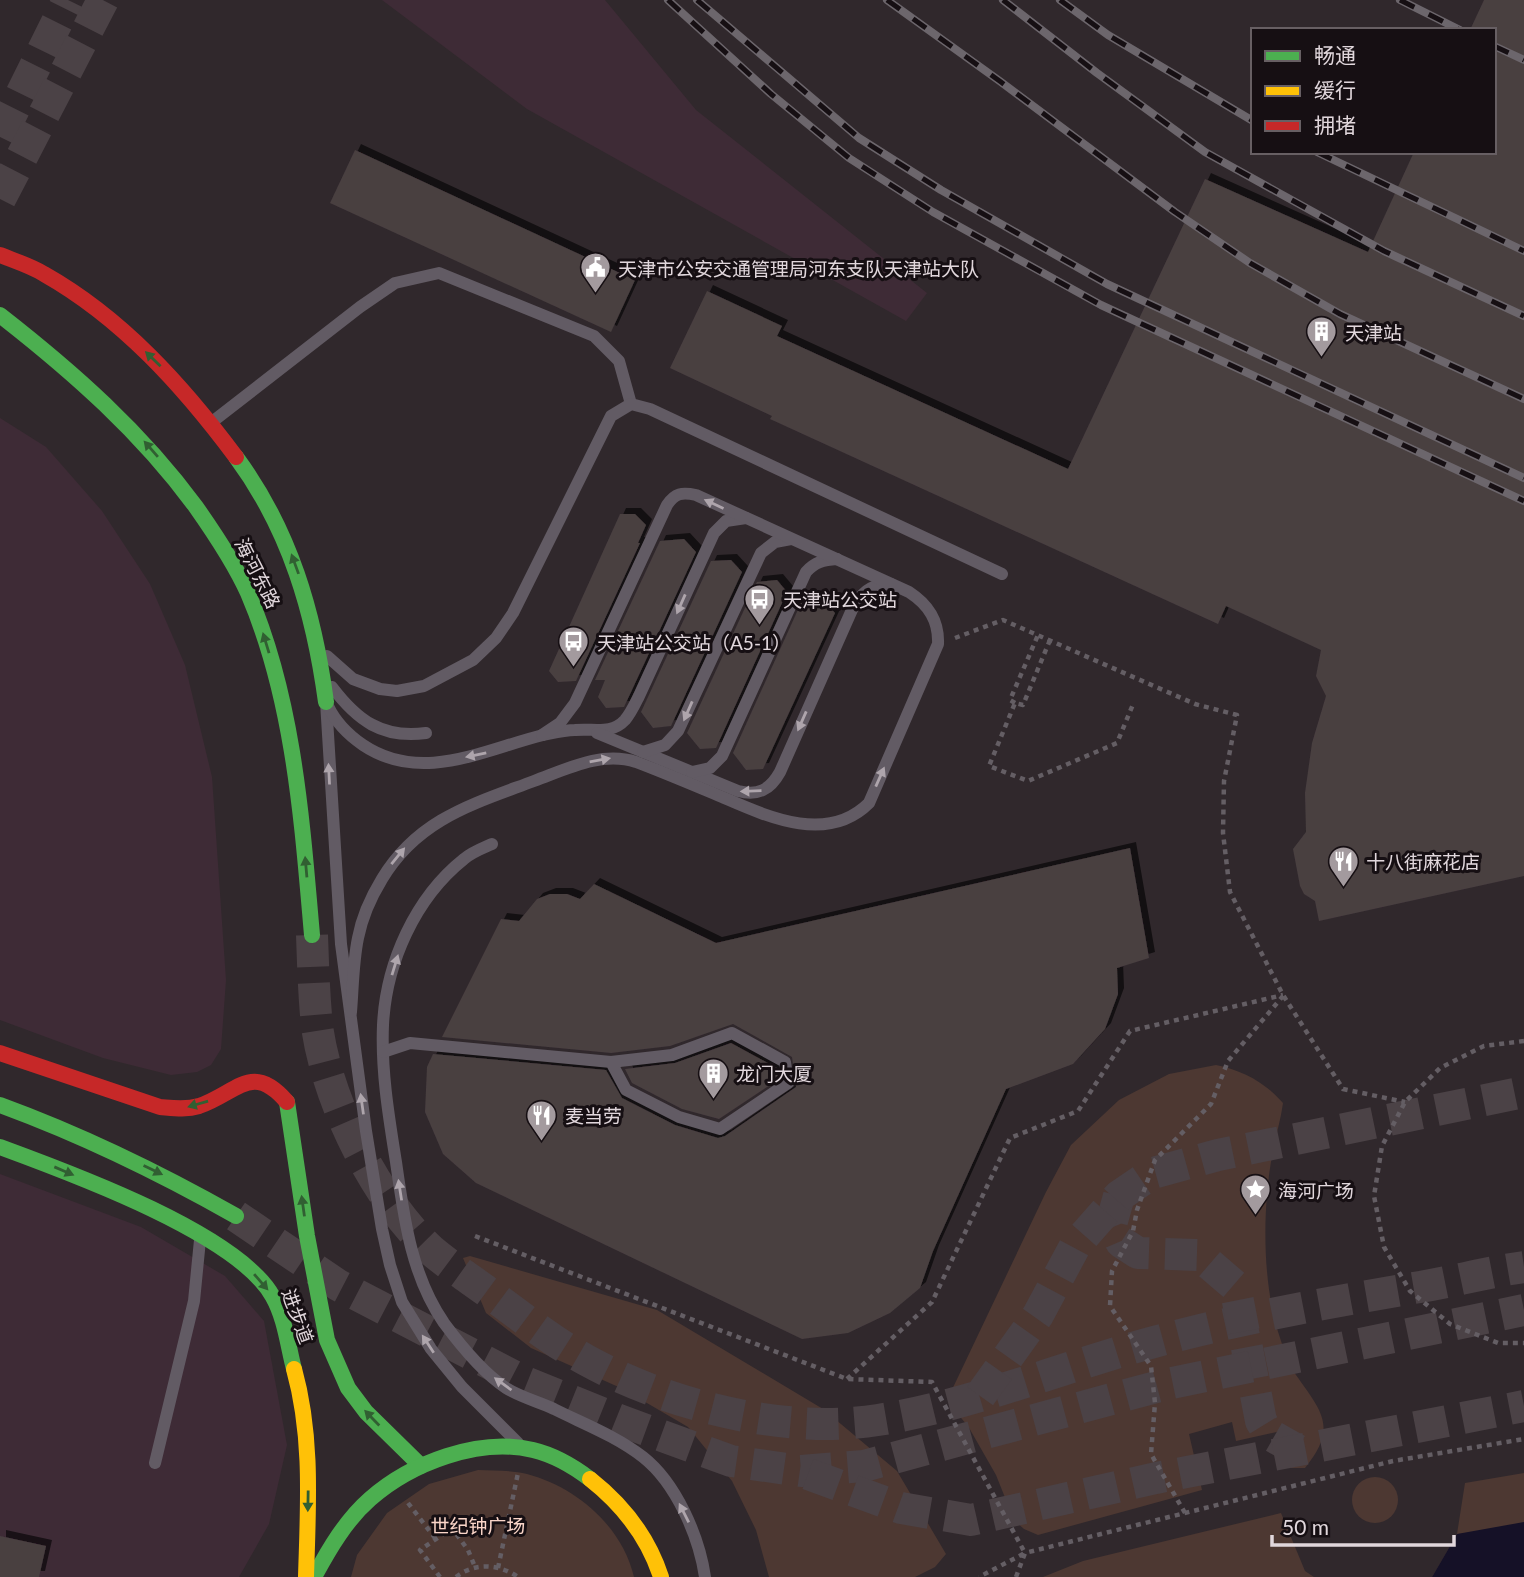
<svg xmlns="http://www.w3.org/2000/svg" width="1524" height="1577" font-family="Lato,'Noto Sans SC',sans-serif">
  <defs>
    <filter id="shadow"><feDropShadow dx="6" dy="-6" stdDeviation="0" flood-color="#0009"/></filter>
  </defs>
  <rect width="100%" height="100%" fill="#30282c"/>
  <g fill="#3e2b36">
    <polygon points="382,0 605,0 696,110 927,293 906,321 527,109"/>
    <polygon points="0,418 46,447 102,511 150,584 185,665 212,777 226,980 221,1049 211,1065 197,1072 171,1075 103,1058 0,1020"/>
    <polygon points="0,1174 141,1227 225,1276 264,1321 287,1445 269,1524 239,1577 0,1577"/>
  </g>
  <g fill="#4d3832">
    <path d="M1216 1065C1242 1070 1266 1083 1283 1103 1281 1118 1277 1131 1274 1145 1262 1204 1261 1284 1281 1341 1285 1352 1289 1366 1296 1375 1322 1412 1338 1427 1305 1468H1291L1281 1431 1236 1441 1232 1422 1189 1434 1202 1490 1038 1535 1024 1529 1014 1520 996 1475 968 1426 949 1404V1396L1046 1192 1071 1145 1119 1100 1169 1074Z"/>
    <polygon points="470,1256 657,1310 823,1409 897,1471 946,1554 935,1567 915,1577 769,1577 756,1530 732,1481 688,1427 623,1389 531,1348 486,1313 463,1258"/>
    <path d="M478 1470C494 1471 512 1470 527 1474 576 1487 622 1526 634 1577H351L357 1555 387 1513 429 1484Z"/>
    <polygon points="1524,1473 1524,1577 1432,1577 1457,1534 1465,1483"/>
    <circle cx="1375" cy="1500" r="23"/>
    <polygon points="1281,1513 1305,1571 1314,1577 1043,1577 1083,1561"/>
  </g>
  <polygon fill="#151127" points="1524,1522 1524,1577 1432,1577 1457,1534"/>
  <g fill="#493f41" filter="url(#shadow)">
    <polygon points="1484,0 1524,0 1524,876 1319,921 1315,901 1304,894 1300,886 1293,849 1306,832 1305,793 1312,743 1326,696 1316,676 1321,650 1226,606 1218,624 770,419 772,416 670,368 707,291 782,326 777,336 1068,469 1205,179 1368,252 1414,152 1494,152 1494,30 1470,30"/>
    <polygon points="355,150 635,280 611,332 330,203"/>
    <polygon points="620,514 635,514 646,525 638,543 640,543 576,681 558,682 549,671"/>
    <polygon points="684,539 696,552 631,692 624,707 606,708 598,697 605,680 595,680 660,541"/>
    <polygon points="731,560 742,572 671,726 653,728 641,712 711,561"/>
    <polygon points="777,580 787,592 716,748 700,749 687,733 757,582"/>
    <polygon points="824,601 835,613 763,769 746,770 733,753 801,603"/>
    <polygon points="1130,848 1149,958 1117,968 1118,994 1105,1029 1073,1064 1006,1089 933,1251 920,1288 890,1313 848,1333 802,1339 476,1183 443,1154 425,1112 427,1067 433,1054 606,1070 622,1098 675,1125 718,1138 725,1136 796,1087 792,1057 733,1024 670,1046 611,1053 442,1037 501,919 519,921 537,899 550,894 567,894 580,899 594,884 716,943"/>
    <polygon points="731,1043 777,1068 779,1079 719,1119 682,1109 632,1083 625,1069 675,1063"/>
    <polygon points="0,1536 46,1546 39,1577 0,1577"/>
  </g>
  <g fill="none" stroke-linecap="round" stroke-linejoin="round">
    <g stroke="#4b4246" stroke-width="32" stroke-dasharray="32 16" stroke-linecap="butt">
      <polyline points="0,137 68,0"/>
      <polyline points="0,199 103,0"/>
      <path d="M312 935C313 965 314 996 317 1026 327 1101 376 1200 432 1251 451 1267 473 1281 493 1296 523 1318 553 1342 586 1360 668 1405 784 1435 878 1420 972 1405 1062 1367 1154 1342 1241 1318 1331 1302 1420 1287 1455 1281 1489 1272 1524 1267"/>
      <polyline points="1119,1196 1112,1221 1121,1242 1138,1253 1199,1255 1235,1286 1261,1421 1269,1434 1297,1450"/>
      <polyline points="236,1216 338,1285 525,1382 619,1420 731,1461 801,1471 864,1466 1167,1384 1524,1310"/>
      <polyline points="980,1396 1038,1315 1075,1246 1119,1196 1153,1173 1218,1155 1524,1092"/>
      <polyline points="808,1474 901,1508 971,1520 1156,1478 1524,1406"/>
    </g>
    <g stroke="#645e64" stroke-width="4.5" stroke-dasharray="5 5" stroke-linecap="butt">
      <polyline points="955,638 1003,620 1195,704 1237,715 1224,781 1223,833 1230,892 1283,995 1343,1089 1405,1102"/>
      <polyline points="1050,640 1023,705 1015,703 989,766 1028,781 1117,743 1134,702"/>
      <polyline points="1015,703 1010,700 1038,635"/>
      <polyline points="1524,1041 1484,1046 1440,1068 1405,1102 1382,1146 1374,1196 1384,1247 1410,1291 1450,1324 1498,1343 1524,1343"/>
      <polyline points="475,1236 847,1379 932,1382 1025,1553 979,1577"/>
      <polyline points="847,1379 932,1302 1010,1138 1078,1111 1130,1031 1283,995"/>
      <polyline points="408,1503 435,1538"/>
      <polyline points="1185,1513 1151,1454 1155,1403 1151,1366 1110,1306 1112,1271 1133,1231 1137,1210 1155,1160 1211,1104 1228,1061 1283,996"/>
      <polyline points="498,1568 518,1473"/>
      <polyline points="440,1577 420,1550 452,1528 468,1550 475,1567"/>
      <path d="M456 1577C475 1562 499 1564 518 1577"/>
      <polyline points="1016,1577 1025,1553 1393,1461 1524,1439"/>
    </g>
    <g stroke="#625b64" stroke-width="12">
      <polyline points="212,422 360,307 395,283 439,273 594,336 619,361 631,404"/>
      <polyline points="327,656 353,679 380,689 397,691 424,686 473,660 496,638 513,613 611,416 631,404 650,409 1002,574"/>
      <path d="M332 687C357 720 382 739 426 733"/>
      <polyline points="326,702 341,944 366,1131 382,1229 390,1265 402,1302 431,1349 462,1387 518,1443"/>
      <path d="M328 706C336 723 347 734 363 745 421 784 483 750 543 735 553 733 564 730 575 730 594 728 611 735 625 720 631 713 635 704 639 696L714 533 726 521 746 518"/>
      <path d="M597 733 738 791C758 796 770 790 780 772L855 603C866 589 874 584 891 584"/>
      <polyline points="643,752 665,745 678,731 761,553 775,542 791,539"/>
      <path d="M692 772 710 768 722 756 806 572C815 562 823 560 837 559"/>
      <path d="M492 844C483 848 472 852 464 859 415 898 386 963 383 1025 381 1071 389 1118 396 1162 404 1218 411 1275 444 1323 461 1346 482 1372 506 1388 520 1397 539 1402 554 1409 584 1424 616 1436 643 1457 676 1483 699 1536 705 1577"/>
      <path d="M351 1012C353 988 353 962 358 938 362 917 371 897 382 879 418 819 473 804 534 781 567 769 601 751 636 762 665 773 693 785 722 797 766 816 827 845 869 803L938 644C939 621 929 605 909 592L696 495C682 492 675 493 667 505L575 703 560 723 542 735"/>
      <polyline points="383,1052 410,1043 611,1062 626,1090 679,1117 720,1129 788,1083 785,1062 732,1033 672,1055 611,1062"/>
      <polyline points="155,1463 194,1301 200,1240"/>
    </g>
    <g stroke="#4caf50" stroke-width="16">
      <path d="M0 315C73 372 141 432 196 507 215 534 234 562 248 593 294 700 302 821 312 935"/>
      <path d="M236 457C290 530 314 613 326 702"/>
      <polyline points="287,1102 307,1236 327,1340 348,1388 366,1412 421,1466"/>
      <path d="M0 1105C82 1135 160 1173 236 1216"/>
      <path d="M0 1147C68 1172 239 1234 273 1297 285 1318 288 1346 294 1369"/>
      <path d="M314 1577C329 1549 346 1520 370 1499 411 1463 479 1437 533 1450 554 1455 573 1466 590 1479"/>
    </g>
    <g stroke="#ffc107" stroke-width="16">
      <path d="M294 1369C313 1437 308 1507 306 1577"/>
      <path d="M590 1479C623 1505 648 1537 661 1577"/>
    </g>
    <g stroke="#c62828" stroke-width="16">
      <path d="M0 255C15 261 31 266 44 274 122 318 183 386 236 457"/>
      <path d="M0 1053 160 1107C173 1108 186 1110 199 1106 237 1093 252 1061 287 1102"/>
    </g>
    <defs>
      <g id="rail">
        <polyline points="668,0 771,94 849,158 933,212 1101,305 1524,501"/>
        <polyline points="697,0 859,138 941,190 1107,284 1524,478"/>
        <polyline points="887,0 1001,82 1175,212 1250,263 1340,314 1524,399"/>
        <polyline points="1003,0 1097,73 1205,152 1384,251 1524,316"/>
        <polyline points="1060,0 1108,35 1253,121"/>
        <polyline points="1400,0 1460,30"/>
        <polyline points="1494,46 1524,60"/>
        <polyline points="1317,152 1524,251"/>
      </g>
    </defs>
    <use href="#rail" stroke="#6c666c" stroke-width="8"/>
    <use href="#rail" stroke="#160f13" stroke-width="5" stroke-dasharray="16" stroke-linecap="butt"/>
  </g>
  <defs><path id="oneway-solid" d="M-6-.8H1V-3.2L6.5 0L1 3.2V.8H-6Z" transform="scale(1.75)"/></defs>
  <g fill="#315f32">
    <use href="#oneway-solid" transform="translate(153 359) rotate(-136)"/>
    <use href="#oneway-solid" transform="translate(151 449) rotate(-131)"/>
    <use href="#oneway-solid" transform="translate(295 564) rotate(-110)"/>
    <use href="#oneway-solid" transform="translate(266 643) rotate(-107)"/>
    <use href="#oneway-solid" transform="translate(306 867) rotate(-95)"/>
    <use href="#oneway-solid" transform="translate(198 1104) rotate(164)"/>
    <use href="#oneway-solid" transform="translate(153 1170) rotate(26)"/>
    <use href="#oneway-solid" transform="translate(64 1171) rotate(23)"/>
    <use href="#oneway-solid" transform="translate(303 1206) rotate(-98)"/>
    <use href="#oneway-solid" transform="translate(261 1282) rotate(49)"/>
    <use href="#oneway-solid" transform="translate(372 1418) rotate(-134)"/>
    <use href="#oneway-solid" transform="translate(308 1501) rotate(91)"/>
  </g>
  <g fill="#aea5ac">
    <use href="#oneway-solid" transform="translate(714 504) rotate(-155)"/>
    <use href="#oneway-solid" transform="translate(681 604) rotate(114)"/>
    <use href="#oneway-solid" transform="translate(688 711) rotate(114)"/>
    <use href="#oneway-solid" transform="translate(802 721) rotate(114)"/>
    <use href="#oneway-solid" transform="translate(476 755) rotate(168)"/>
    <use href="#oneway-solid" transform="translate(600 760) rotate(-10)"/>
    <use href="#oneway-solid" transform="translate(329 774) rotate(-93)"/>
    <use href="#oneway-solid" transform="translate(880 777) rotate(-66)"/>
    <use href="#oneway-solid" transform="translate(751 791) rotate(178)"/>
    <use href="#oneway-solid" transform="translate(398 856) rotate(-51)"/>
    <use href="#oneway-solid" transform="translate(395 965) rotate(-73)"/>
    <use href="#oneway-solid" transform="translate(362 1104) rotate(-98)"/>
    <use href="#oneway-solid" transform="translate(400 1190) rotate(-99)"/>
    <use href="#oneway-solid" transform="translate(428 1344) rotate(-123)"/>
    <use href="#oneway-solid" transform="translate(503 1384) rotate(-144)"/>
    <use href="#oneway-solid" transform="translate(684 1513) rotate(-117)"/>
  </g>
  <defs>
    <symbol id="civic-pin" viewBox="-11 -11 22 30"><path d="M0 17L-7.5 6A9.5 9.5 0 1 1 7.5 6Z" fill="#a39a9e" stroke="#160f13"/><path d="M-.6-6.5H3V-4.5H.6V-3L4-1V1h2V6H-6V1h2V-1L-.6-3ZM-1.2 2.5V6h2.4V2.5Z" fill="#fff"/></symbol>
    <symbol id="building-pin" viewBox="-11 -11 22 30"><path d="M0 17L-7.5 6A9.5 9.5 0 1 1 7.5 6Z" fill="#a39a9e" stroke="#160f13"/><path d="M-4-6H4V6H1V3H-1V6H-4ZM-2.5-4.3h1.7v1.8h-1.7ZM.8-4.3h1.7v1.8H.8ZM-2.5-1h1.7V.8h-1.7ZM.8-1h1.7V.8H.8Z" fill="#fff"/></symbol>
    <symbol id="bus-pin" viewBox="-11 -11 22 30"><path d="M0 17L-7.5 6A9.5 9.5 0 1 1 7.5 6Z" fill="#a39a9e" stroke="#160f13"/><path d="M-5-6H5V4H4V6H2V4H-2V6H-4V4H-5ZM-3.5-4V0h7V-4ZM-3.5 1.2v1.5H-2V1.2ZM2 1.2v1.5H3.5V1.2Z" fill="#fff"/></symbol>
    <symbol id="restaurant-pin" viewBox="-11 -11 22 30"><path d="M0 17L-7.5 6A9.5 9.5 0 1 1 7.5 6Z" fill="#a39a9e" stroke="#160f13"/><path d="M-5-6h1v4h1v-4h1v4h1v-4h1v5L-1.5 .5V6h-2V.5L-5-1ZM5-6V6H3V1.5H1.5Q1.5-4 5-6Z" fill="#fff"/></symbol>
    <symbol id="sight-pin" viewBox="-11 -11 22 30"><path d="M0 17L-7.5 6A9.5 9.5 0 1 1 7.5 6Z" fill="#a39a9e" stroke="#160f13"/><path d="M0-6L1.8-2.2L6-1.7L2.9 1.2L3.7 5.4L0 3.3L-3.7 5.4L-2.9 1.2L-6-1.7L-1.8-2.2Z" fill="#fff"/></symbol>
  </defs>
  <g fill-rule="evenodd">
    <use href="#civic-pin" x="578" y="250" width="35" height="47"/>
    <use href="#building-pin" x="1304" y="314" width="35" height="47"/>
    <use href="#bus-pin" x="742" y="582" width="35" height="47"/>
    <use href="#bus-pin" x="556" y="624" width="35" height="47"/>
    <use href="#restaurant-pin" x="1326" y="844" width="35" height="47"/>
    <use href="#building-pin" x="696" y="1056" width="35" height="47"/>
    <use href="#restaurant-pin" x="524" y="1098" width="35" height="47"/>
    <use href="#sight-pin" x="1238" y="1172" width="35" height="47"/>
  </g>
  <g text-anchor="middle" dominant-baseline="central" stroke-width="6" stroke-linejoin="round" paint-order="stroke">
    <g font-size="19" fill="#e1d7dc" stroke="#160f13" text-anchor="start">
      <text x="618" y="268">天津市公安交通管理局河东支队天津站大队</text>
      <text x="1345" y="332">天津站</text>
      <text x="783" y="599">天津站公交站</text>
      <text x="597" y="642">天津站公交站（A5-1）</text>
      <text x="1366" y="861">十八街麻花店</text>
      <text x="736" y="1073">龙门大厦</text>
      <text x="565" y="1115">麦当劳</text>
      <text x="1278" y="1190">海河广场</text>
    </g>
    <g font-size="19" fill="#e1d7dc" stroke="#160f13">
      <text transform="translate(258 573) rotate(63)">海河东路</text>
      <text transform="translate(298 1316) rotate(70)">进步道</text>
    </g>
    <g font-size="19" fill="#fad5c8" stroke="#160f13">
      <text x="478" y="1525">世纪钟广场</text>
    </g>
  </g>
  <rect x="1251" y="28" width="245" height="126" fill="#160f13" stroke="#675f63" stroke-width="2"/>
  <rect x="1265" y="51" width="35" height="10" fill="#4caf50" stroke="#675f63" stroke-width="2"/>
  <text x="1314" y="63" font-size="21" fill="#e1d7dc">畅通</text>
  <rect x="1265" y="86" width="35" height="10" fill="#ffc107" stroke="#675f63" stroke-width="2"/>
  <text x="1314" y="98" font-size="21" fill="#e1d7dc">缓行</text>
  <rect x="1265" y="121" width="35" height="10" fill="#c62828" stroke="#675f63" stroke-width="2"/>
  <text x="1314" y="133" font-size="21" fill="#e1d7dc">拥堵</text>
  <path d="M1272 1535v10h182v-10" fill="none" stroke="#e1d7dc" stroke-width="3.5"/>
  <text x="1282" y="1535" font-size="21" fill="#e1d7dc" stroke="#160f13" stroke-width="5" paint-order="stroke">50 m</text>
</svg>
